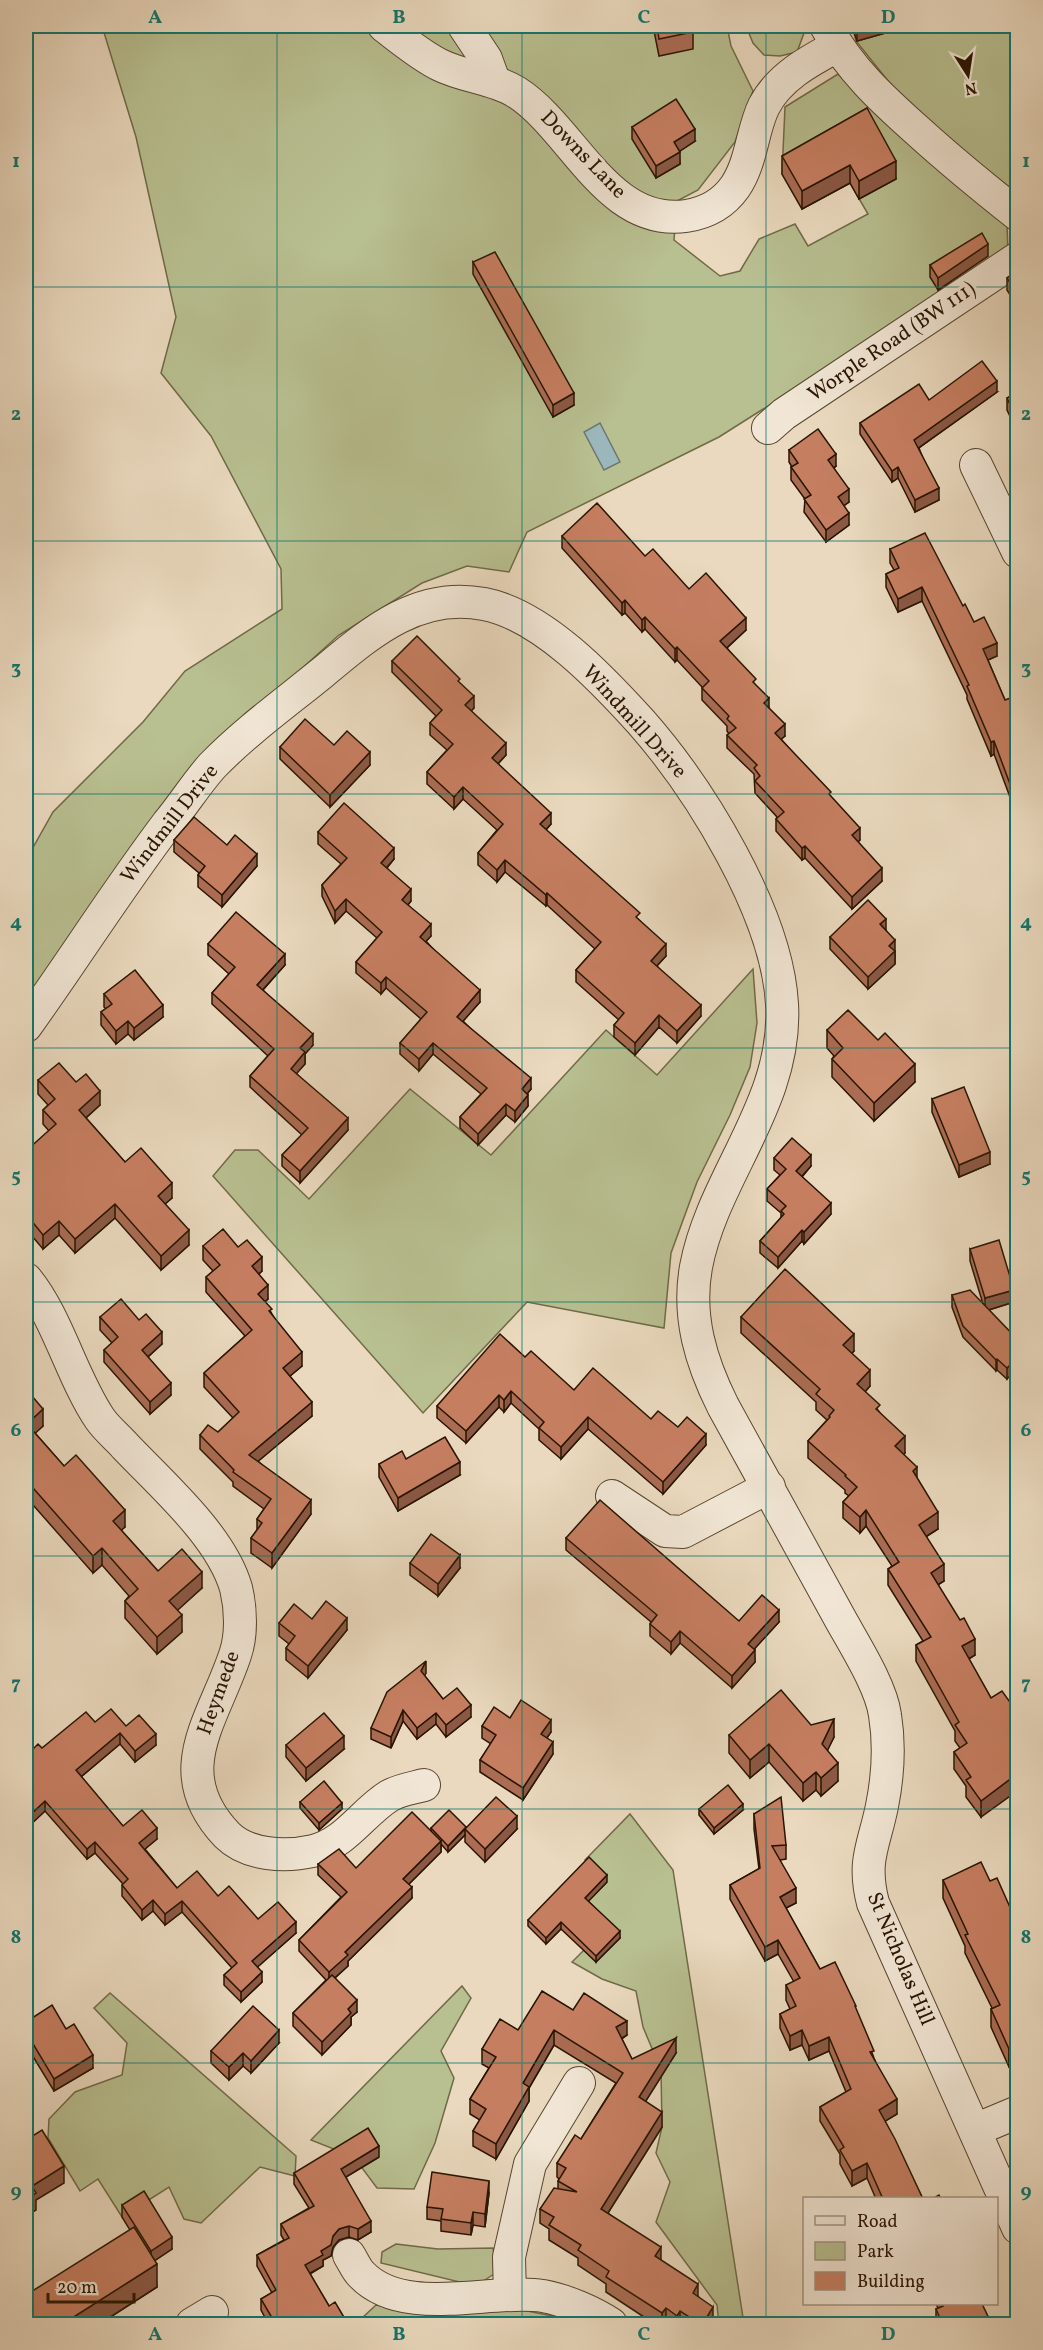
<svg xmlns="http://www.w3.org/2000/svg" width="1043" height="2350" font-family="Vollkorn,serif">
  <rect width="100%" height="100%" fill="#ead9be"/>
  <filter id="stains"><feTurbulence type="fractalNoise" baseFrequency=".00333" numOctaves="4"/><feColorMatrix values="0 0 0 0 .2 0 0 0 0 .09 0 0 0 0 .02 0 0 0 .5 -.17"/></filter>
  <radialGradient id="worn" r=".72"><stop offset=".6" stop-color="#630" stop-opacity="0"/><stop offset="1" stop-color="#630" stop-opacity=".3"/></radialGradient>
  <g fill="#b8bf90" stroke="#706a48" stroke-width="1.5">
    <polygon points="102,26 727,26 731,46 753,91 735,142 698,190 677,201 674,240 720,276 740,271 759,239 795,224 808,246 868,214 850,183 802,209 782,174 785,107 838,74 871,106 1007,223 1008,254 719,437 527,532 509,572 467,566 422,583 339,635 248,717 143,836 26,998 26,860 53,812 143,722 185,671 282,609 281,569 211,436 161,373 176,317 136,137"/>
    <polygon points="746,26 799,26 804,33 797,52 780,56 764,55 753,43"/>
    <polygon points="852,26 1017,26 1017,193 913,112 856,41"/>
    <polygon points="753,969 757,1023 750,1067 730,1115 697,1182 671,1253 664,1328 527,1302 423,1413 213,1176 235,1150 258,1150 309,1199 410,1089 491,1155 606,1030 657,1075"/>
    <polygon points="630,1814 673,1870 744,2324 719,2324 717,2305 656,2222 670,2182 656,2153 662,2127 661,2070 643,2027 636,1991 602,1979 572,1962 584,1950 596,1962 586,1904 589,1864 585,1860"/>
    <polygon points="462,1986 471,1998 441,2051 454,2078 435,2143 414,2189 377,2188 354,2157 311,2140"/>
    <polygon points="110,1993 296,2156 295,2176 260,2167 201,2223 184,2219 169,2187 122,2217 98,2179 80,2191 48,2138 49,2119 75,2092 122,2075 127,2043 94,2008"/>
    <polygon points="396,2244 438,2249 493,2248 497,2272 476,2286 381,2263 382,2252"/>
    <polygon points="376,2305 426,2315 502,2306 563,2318 573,2324 363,2324 362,2318"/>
  </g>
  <polygon fill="#9cb7bc" stroke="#6e7671" stroke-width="1.5" points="600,423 620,462 604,470 584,432"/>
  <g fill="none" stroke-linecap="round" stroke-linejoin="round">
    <defs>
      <g id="minor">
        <path d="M384 26C401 39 420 55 440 65 464 77 493 78 516 92 573 128 607 227 686 216 706 213 723 204 735 187 752 162 752 130 764 106 779 77 809 61 837 46"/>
        <polyline points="464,26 486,59 494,81"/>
        <path d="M826 26C849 69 883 100 919 132 951 161 984 188 1018 215"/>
        <polyline points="768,428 784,414 1018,258"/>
        <polyline points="976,465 1018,552"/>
        <path d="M26 1026C74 959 118 889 168 823 183 805 196 784 212 766 245 732 285 703 322 673 369 634 417 591 484 604 542 615 602 679 641 722 700 789 777 913 782 1004 788 1103 713 1176 696 1267 687 1317 701 1362 723 1406 761 1475 799 1544 837 1613 852 1641 881 1685 885 1715 890 1746 888 1776 882 1806 874 1846 862 1860 873 1903L1018 2228"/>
        <path d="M26 1279C57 1316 72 1378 100 1419 107 1429 117 1437 125 1446 162 1485 221 1536 236 1588 241 1609 242 1635 235 1655 213 1721 167 1772 227 1835 248 1856 286 1857 313 1851 345 1844 363 1812 389 1796 399 1790 413 1788 424 1785"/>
        <polyline points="612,1496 665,1531 683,1532 769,1487"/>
        <polyline points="975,2130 1018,2112"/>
        <path d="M349 2255C353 2261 356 2269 361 2274 403 2319 491 2288 543 2296 565 2300 593 2312 611 2324"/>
        <polyline points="510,2295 509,2257 530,2164 579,2083"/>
        <polyline points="192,2324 212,2312"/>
      </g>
    </defs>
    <use href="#minor" stroke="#584530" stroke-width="34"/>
    <use href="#minor" stroke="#f1e6d5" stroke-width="32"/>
  </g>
  <g fill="#aa6c53" stroke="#281401" stroke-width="1.5">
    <polygon points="653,26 691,26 693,32 693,49 659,56"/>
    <polygon points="852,26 889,26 889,32 857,41"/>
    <polygon points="867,108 896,179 859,199 850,183 802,209 782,174 782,156"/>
    <polygon points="632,127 695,141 679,151 680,164 656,178 632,139"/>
    <polygon points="988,256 938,290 930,277 930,265"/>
    <polygon points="473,262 574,405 553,417 473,274"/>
    <polygon points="1017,271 1017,306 1007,290 1007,278"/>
    <polygon points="997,392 919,448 939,500 915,512 898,478 892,482 860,434 860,423 929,400"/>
    <polygon points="1017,393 1017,431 1007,410 1007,398"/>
    <polygon points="789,450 836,466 834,468 849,502 844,505 849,525 826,542 804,512 805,499 791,480 791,467 792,467 789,462"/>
    <polygon points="562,536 645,556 689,589 746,630 727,648 756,686 785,736 781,739 831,797 860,840 858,842 882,881 852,909 805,858 802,860 776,831 776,819 777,817 755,793 754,774 727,748 727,735 729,734 727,731 727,726 702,700 702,687 677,660 675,662 645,629 642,632 625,613 622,615 562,548"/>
    <polygon points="890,549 963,606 997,656 988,660 1005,700 1017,707 1017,816 994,754 991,756 967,699 967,695 922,601 898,612 886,587 886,574 894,570 890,563"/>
    <polygon points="392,661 460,684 474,708 471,711 506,755 498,764 551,824 546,830 640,921 666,956 657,966 701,1016 677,1043 659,1027 635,1055 614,1037 614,1025 619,1020 576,982 576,970 595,949 547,905 546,906 505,872 497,882 478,865 478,853 497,830 463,799 454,809 427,784 427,772 447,750 430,735 430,723 436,716 392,672"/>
    <polygon points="334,745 370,765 330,807 280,759 280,747"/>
    <polygon points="318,832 394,859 387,868 411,901 408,905 431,936 426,941 480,1002 463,1021 531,1089 527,1094 528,1106 515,1122 506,1115 478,1145 460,1128 460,1117 481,1094 433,1054 419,1071 400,1054 400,1043 421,1019 386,988 381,994 356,973 356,962 377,938 346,911 335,923 322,896 322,885 341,864 318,844"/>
    <polygon points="174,840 227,845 257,866 222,907 198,887 198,875 199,873 174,852"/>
    <polygon points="886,930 895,953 895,964 868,989 830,949 830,937"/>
    <polygon points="208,944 285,965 263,990 313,1045 305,1054 305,1064 296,1073 348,1130 300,1183 282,1166 282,1155 302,1135 250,1087 250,1076 268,1056 212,1004 212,993 229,974 208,955"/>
    <polygon points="104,994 163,1017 134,1040 128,1034 116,1044 101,1025 101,1012 106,1009 104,1007"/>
    <polygon points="827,1030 915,1082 874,1121 832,1077 832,1059 834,1056 827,1048"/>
    <polygon points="38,1080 76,1082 100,1105 86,1118 125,1162 172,1198 165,1204 189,1245 161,1270 115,1218 75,1253 59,1235 43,1249 26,1229 26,1151 49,1131 43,1124 43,1110 48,1105 38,1094"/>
    <polygon points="932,1099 990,1164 959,1177 932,1112"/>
    <polygon points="774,1158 811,1166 802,1177 831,1214 804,1244 802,1241 778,1268 760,1253 760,1241 781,1218 781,1213 767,1201 767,1189 780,1175 774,1170"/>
    <polygon points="203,1246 238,1247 262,1271 259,1274 268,1299 265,1302 302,1366 290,1376 312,1416 258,1461 311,1514 272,1568 251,1553 251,1538 257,1530 257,1519 264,1509 233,1486 233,1482 200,1449 200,1435 218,1432 233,1418 204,1387 204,1373 245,1336 206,1292 206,1277 213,1271 203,1260"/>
    <polygon points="970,1249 1014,1302 989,1310 1017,1339 1007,1379 997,1370 996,1371 963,1337 952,1307 952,1295 983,1304 970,1261"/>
    <polygon points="100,1317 162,1344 148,1357 171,1395 150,1414 104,1362 104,1350 112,1343 100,1330"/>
    <polygon points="741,1317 854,1351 852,1353 870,1386 865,1392 880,1413 905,1453 903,1454 917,1478 938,1529 926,1537 944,1581 938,1585 975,1655 969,1659 991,1698 981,1817 966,1797 966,1786 954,1769 954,1752 960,1748 955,1741 955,1731 916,1661 916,1645 923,1641 888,1585 888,1569 892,1566 866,1526 860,1533 843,1518 843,1502 849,1496 845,1493 845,1490 808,1458 808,1441 827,1420 816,1410 816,1402 741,1333"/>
    <polygon points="525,1357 574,1390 651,1419 678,1427 706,1445 663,1494 588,1429 561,1459 539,1440 539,1429 511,1403 504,1412 499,1407 466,1443 437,1418 437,1406"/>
    <polygon points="26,1389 43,1426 35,1433 64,1466 125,1527 121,1530 158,1571 202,1588 177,1610 182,1632 157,1654 125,1618 125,1601 129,1596 102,1565 93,1573 26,1497"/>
    <polygon points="406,1459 460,1475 398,1511 379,1477 379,1464"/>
    <polygon points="566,1538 739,1621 779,1622 754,1649 755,1662 732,1688 680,1643 671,1654 650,1636 650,1624 651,1622 566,1550"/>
    <polygon points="410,1563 460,1568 438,1596 410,1575"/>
    <polygon points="312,1619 347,1630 308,1678 286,1660 286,1648 289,1644 279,1636 279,1623"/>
    <polygon points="426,1673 424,1675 443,1699 471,1717 446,1737 436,1724 417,1739 403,1721 391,1748 371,1739 371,1728"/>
    <polygon points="510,1718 551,1732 547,1738 553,1754 523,1800 480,1772 480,1760 491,1744 482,1738 482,1726"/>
    <polygon points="95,1722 126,1726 156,1745 135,1762 120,1744 81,1777 123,1826 157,1839 145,1849 177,1888 218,1896 258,1919 296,1933 257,1967 262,1982 241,2002 224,1985 224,1975 232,1968 182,1912 165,1925 153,1911 142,1920 122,1896 122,1885 123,1884 95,1853 87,1859 45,1811 29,1826 26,1823 26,1756"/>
    <polygon points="811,1725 834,1737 827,1750 838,1781 821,1796 816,1790 803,1801 769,1762 750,1778 729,1753 729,1735"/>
    <polygon points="286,1745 344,1749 306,1781 286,1757"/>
    <polygon points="300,1802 342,1809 319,1830 300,1808"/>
    <polygon points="699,1809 743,1810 714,1834 699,1815"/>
    <polygon points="754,1814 786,1845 786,1859 780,1860 796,1903 786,1908 820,1969 856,2010 874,2058 897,2114 885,2121 923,2199 876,2199 867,2178 852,2186 840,2164 840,2154 820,2121 820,2107 846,2092 829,2051 809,2060 802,2045 790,2050 780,2028 780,2014 790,2009 786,2000 786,1985 794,1982 778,1954 765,1961 730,1899 730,1885 759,1869 754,1829"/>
    <polygon points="466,1827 517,1829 485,1862 465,1842 465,1835 448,1852 441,1844 441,1852 409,1884 412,1898 348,1961 348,1966 335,1978 357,2012 351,2017 351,2025 322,2055 293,2026 293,2013 326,1980 299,1951 299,1940 341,1897 318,1875 318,1864 356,1868 431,1831 431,1828"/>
    <polygon points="943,1880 990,1881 1013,1914 1009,2067 991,2027 991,2009 992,2008 965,1953 965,1946 943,1898"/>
    <polygon points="607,1882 588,1901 620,1938 596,1962 561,1929 546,1944 528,1926 528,1920"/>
    <polygon points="573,2010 627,2035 622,2039 632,2059 676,2053 645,2102 662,2127 608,2213 661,2260 698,2296 713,2321 711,2325 667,2325 666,2323 665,2325 656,2325 606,2292 606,2284 578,2265 578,2258 549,2240 549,2229 540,2223 540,2209 558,2189 558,2181 559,2179 557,2177 557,2163 581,2139 616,2083 554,2045 529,2088 529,2101 496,2159 473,2146 473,2131 480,2120 470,2114 470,2099 489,2068 482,2064 482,2049 518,2030"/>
    <polygon points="26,2022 66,2029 93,2068 54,2091 26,2045"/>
    <polygon points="279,2043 251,2073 243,2066 229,2080 211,2063 211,2051"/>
    <polygon points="379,2157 346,2177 371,2232 358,2240 349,2237 339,2240 333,2247 331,2256 323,2260 323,2266 310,2274 329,2306 348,2324 352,2325 269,2325 261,2310 261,2299 272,2293 257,2266 257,2255 284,2240 281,2235 281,2224 309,2208 294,2184 294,2173"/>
    <polygon points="489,2193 485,2227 473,2225 471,2235 441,2231 441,2221 427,2219 427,2207"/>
    <polygon points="122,2205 172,2249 154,2261 157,2287 98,2325 26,2325 130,2230 122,2217"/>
    <polygon points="936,2304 982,2304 992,2325 937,2325 936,2321 936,2309 938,2308"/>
  </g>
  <g fill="#8b5844" stroke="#281401" stroke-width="1.5">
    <polygon points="868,26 889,26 889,32 857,41 857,29"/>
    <polygon points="695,129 695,141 674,155 674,142"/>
    <polygon points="680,152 680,164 656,178 656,166"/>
    <polygon points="896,161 896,179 859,199 859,181"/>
    <polygon points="850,165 850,183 802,209 802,191"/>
    <polygon points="988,244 988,256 938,290 938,278"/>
    <polygon points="997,381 997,392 914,451 914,440"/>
    <polygon points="574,393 574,405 553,417 553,405"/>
    <polygon points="836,454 836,466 828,472 828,460"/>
    <polygon points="898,467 898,478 892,482 892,471"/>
    <polygon points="939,488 939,500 915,512 915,500"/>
    <polygon points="849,489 849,502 838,510 838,497"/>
    <polygon points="849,513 849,525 826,542 826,530"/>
    <polygon points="922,587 922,601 898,612 898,599"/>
    <polygon points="625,600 625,613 622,615 622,603"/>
    <polygon points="645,617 645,629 642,632 642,620"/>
    <polygon points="746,618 746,630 720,654 720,641"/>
    <polygon points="997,643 997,656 983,662 983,649"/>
    <polygon points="677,647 677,660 675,662 675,649"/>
    <polygon points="474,696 474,708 465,717 465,705"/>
    <polygon points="769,698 769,711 764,703"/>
    <polygon points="785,724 785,736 775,745 775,733"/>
    <polygon points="994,741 994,754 991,756 991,742"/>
    <polygon points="506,743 506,755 492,770 492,758"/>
    <polygon points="370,752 370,765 330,807 330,795"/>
    <polygon points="463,787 463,799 454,809 454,797"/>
    <polygon points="551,813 551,824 540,836 540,824"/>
    <polygon points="860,828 860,840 852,847 852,835"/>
    <polygon points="805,846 805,858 802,860 802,848"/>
    <polygon points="394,848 394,859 381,874 381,863"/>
    <polygon points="257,854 257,866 222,907 222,895"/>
    <polygon points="505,860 505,872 497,882 497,870"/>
    <polygon points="882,868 882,881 852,909 852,897"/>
    <polygon points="411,889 411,901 402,911 402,900"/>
    <polygon points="547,893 547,905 546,906 546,895"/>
    <polygon points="346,899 346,911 335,923 335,911"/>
    <polygon points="886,919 886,931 880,924"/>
    <polygon points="431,924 431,936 420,948 420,937"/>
    <polygon points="895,940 895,964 868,989 868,977 889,946"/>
    <polygon points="666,944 666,956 651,972 651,961"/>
    <polygon points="285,954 285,965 257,996 257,985"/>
    <polygon points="386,977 386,988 381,994 381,983"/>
    <polygon points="480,990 480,1002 457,1028 457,1017"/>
    <polygon points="163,1005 163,1017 134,1040 134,1028"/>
    <polygon points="701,1005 701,1016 677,1043 677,1031"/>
    <polygon points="659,1015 659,1027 635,1055 635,1043"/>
    <polygon points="128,1021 128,1034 116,1044 116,1031"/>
    <polygon points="313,1034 313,1045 305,1054 305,1064 291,1080 291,1069 300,1048"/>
    <polygon points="433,1043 433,1054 419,1071 419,1059"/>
    <polygon points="915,1064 915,1082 874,1121 874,1103"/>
    <polygon points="531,1078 531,1089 522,1100 522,1089"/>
    <polygon points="100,1091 100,1105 79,1124 79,1110"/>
    <polygon points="528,1095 528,1106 515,1122 515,1111"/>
    <polygon points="506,1104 506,1115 478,1145 478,1134"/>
    <polygon points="348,1118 348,1130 300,1183 300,1171"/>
    <polygon points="990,1152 990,1164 959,1177 959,1165"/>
    <polygon points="811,1155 811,1166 796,1183 796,1171"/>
    <polygon points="172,1183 172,1198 158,1210 158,1196"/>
    <polygon points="831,1203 831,1214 804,1244 804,1232"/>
    <polygon points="115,1204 115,1218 75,1253 75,1239"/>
    <polygon points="59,1221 59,1235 43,1249 43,1235"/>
    <polygon points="189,1230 189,1245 161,1270 161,1256"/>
    <polygon points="802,1230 802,1241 778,1268 778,1257"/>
    <polygon points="262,1257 262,1271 252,1280 252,1266"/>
    <polygon points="268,1285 268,1299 258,1308 258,1294"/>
    <polygon points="1014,1290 1014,1302 985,1311 985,1298"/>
    <polygon points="162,1332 162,1344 142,1362 142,1350"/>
    <polygon points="854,1334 854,1351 843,1362 843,1345"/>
    <polygon points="302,1352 302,1366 283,1382 283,1368"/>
    <polygon points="1017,1358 1017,1369 1007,1379 1007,1368"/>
    <polygon points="997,1359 997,1370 996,1371 996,1360"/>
    <polygon points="870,1370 870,1386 857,1401 857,1384"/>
    <polygon points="171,1383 171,1395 150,1414 150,1402"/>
    <polygon points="511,1391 511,1403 504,1412 504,1400"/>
    <polygon points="499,1395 499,1407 466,1443 466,1431"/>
    <polygon points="312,1402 312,1416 249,1469 249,1455"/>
    <polygon points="43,1409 43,1426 27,1441 27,1424"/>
    <polygon points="588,1417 588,1429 561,1459 561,1447"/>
    <polygon points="706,1434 706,1445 663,1494 663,1482"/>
    <polygon points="905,1436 905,1453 895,1463 895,1446"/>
    <polygon points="460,1462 460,1475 398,1511 398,1498"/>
    <polygon points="917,1467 917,1483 913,1471"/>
    <polygon points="311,1500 311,1514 272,1568 272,1553"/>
    <polygon points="125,1510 125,1527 113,1538 113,1521"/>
    <polygon points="866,1510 866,1526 860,1533 860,1517"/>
    <polygon points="938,1512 938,1529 919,1541 919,1525"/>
    <polygon points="102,1548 102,1565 93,1573 93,1556"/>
    <polygon points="460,1555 460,1568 438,1596 438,1584"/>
    <polygon points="944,1564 944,1581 931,1589 931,1573"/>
    <polygon points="202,1572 202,1588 169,1618 169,1601"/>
    <polygon points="779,1610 779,1622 748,1656 748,1644"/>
    <polygon points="182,1615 182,1632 157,1654 157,1637"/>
    <polygon points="347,1618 347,1630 308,1678 308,1666"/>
    <polygon points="680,1631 680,1643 671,1654 671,1642"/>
    <polygon points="975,1639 975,1655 962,1663 962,1646"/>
    <polygon points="755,1650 755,1662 732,1688 732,1676"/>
    <polygon points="426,1661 426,1673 421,1682 421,1671"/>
    <polygon points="471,1705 471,1717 446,1737 446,1725"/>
    <polygon points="403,1710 403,1721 391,1748 391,1737"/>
    <polygon points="436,1713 436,1724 417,1739 417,1728"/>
    <polygon points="834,1719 834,1737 822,1762 822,1744"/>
    <polygon points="551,1720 551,1732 541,1746 541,1734"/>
    <polygon points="120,1733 120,1744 76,1781 76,1770"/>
    <polygon points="156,1734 156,1745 135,1762 135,1751"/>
    <polygon points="344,1736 344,1749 306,1781 306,1768"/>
    <polygon points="553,1742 553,1754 523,1800 523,1788"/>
    <polygon points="769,1744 769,1762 750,1778 750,1760"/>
    <polygon points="838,1763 838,1781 821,1796 821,1778"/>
    <polygon points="816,1772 816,1790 803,1801 803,1783"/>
    <polygon points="1017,1774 1017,1791 981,1817 981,1801"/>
    <polygon points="45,1801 45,1811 29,1826 29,1816"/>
    <polygon points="342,1803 342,1809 319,1830 319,1823"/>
    <polygon points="743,1804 743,1810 714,1834 714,1828"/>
    <polygon points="517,1816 517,1829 485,1862 485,1849"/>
    <polygon points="157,1828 157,1839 139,1854 139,1843"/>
    <polygon points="465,1829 465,1835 448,1852 448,1846"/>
    <polygon points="441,1841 441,1852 403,1890 403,1879"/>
    <polygon points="95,1842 95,1853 87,1859 87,1849"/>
    <polygon points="607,1875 607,1882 585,1905 585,1898"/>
    <polygon points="412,1887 412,1898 348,1961 348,1966 329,1983 329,1972 345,1952"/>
    <polygon points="796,1888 796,1903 780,1911 780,1897"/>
    <polygon points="153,1900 153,1911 142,1920 142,1910"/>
    <polygon points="182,1901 182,1912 165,1925 165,1914"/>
    <polygon points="296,1922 296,1933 252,1972 252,1961"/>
    <polygon points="561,1922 561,1929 546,1944 546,1938"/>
    <polygon points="620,1931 620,1938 596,1962 596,1956"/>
    <polygon points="778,1940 778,1954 765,1961 765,1947"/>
    <polygon points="262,1972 262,1982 241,2002 241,1992"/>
    <polygon points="357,2000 357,2012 351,2017 351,2025 322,2055 322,2042 348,2009"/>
    <polygon points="627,2021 627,2035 616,2042 616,2027"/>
    <polygon points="279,2030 279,2043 251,2073 251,2061"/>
    <polygon points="554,2030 554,2045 529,2088 529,2101 496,2159 496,2144 523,2083"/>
    <polygon points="802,2030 802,2045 790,2050 790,2036"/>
    <polygon points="829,2037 829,2051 809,2060 809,2046"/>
    <polygon points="676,2038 676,2053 639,2112 639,2097"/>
    <polygon points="1017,2045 1017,2063 1009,2067 1009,2049"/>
    <polygon points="243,2053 243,2066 229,2080 229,2067"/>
    <polygon points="93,2055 93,2068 54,2091 54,2079"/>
    <polygon points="897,2099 897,2114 879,2125 879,2110"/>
    <polygon points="662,2112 662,2127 601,2224 601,2209"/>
    <polygon points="379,2146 379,2157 341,2180 341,2169"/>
    <polygon points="867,2163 867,2178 852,2186 852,2171"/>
    <polygon points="64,2166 64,2183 36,2200 36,2210 26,2216 26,2200 32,2186"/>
    <polygon points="489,2181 489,2193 485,2227 485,2214"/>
    <polygon points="473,2212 473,2225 471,2235 471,2223"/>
    <polygon points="371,2221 371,2232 358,2240 358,2229"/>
    <polygon points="349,2226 349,2237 339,2240 333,2247 331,2256 323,2260 323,2266 305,2276 305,2265 321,2251 339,2229"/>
    <polygon points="172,2237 172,2249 151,2263 151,2251"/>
    <polygon points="661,2247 661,2262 655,2256"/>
    <polygon points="157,2264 157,2287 98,2325 61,2325"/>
    <polygon points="698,2284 698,2299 693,2293"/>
    <polygon points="713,2307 713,2321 711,2325 702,2325"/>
    <polygon points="666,2308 666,2323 665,2325 662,2325 662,2313"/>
    <polygon points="680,2311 680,2325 677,2325 677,2316"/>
    <polygon points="284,2317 284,2325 275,2325 275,2323"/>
  </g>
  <g fill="#c67e61" stroke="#281401" stroke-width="1.5">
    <polygon points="657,26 691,26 693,32 659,39"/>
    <polygon points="856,26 868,26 857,29"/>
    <polygon points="676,99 695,129 674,142 680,152 656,166 632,127"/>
    <polygon points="867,108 896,161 859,181 850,165 802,191 782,156"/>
    <polygon points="982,233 988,244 938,278 930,265"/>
    <polygon points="495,252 574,393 553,405 473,262"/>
    <polygon points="1017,271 1017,294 1007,278"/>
    <polygon points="982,361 997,381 914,440 939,488 915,500 898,467 892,471 860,423 919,384 929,400"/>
    <polygon points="1017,393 1017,419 1007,398"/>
    <polygon points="818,429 836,454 828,460 849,489 838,497 849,513 826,530 804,499 811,495 791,467 798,463 789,450"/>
    <polygon points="597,503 645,556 653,549 689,589 706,573 746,618 720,641 756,679 753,682 769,698 764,703 785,724 775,733 831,792 829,794 860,828 852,835 882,868 852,897 805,846 802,848 776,819 784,812 755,781 760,776 754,768 757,765 727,735 736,728 727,719 729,716 702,688 709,681 677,647 675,649 645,617 642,620 625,600 622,603 562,536"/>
    <polygon points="925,533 963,606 965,604 974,622 984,617 997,643 983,649 1005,700 1013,697 1017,707 1017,803 994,741 991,742 967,686 969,685 922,587 898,599 886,574 899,568 890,549"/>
    <polygon points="417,636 460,679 458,681 474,696 465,705 506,743 492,758 551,813 540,824 640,913 636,917 666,944 651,961 701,1005 677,1031 659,1015 635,1043 614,1025 624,1013 576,970 601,942 547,893 546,895 505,860 497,870 478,853 503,824 463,787 454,797 427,772 453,744 430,723 442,710 392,661"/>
    <polygon points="305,719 334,745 347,731 370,752 330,795 280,747"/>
    <polygon points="344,803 394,848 381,863 411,889 402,900 431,924 420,937 480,990 457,1017 531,1078 522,1089 528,1095 515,1111 506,1104 478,1134 460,1117 487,1088 433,1043 419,1059 400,1043 427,1012 386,977 381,983 356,962 382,932 346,899 335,911 322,885 347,858 318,832"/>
    <polygon points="194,817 227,845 235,835 257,854 222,895 198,875 205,866 174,840"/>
    <polygon points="868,900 886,919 880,924 895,940 889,946 895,951 868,977 830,937"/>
    <polygon points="236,912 285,954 257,985 313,1034 300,1048 305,1052 291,1069 348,1118 300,1171 282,1155 308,1128 250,1076 274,1049 212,993 235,967 208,944"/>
    <polygon points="135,970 163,1005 134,1028 128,1021 116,1031 101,1012 112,1004 104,994"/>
    <polygon points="848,1010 878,1040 885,1033 915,1064 874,1103 832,1059 843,1048 827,1030"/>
    <polygon points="59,1063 76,1082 86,1074 100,1091 79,1110 125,1162 141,1148 172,1183 158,1196 189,1230 161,1256 115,1204 75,1239 59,1221 43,1235 26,1214 26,1151 56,1124 43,1110 55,1099 38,1080"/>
    <polygon points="964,1087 990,1152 959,1165 932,1099"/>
    <polygon points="792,1138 811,1155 796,1171 831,1203 804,1232 802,1230 778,1257 760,1241 784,1214 781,1211 786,1206 767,1189 786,1169 774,1158"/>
    <polygon points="223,1229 238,1247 247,1240 262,1257 252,1266 268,1285 258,1294 272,1309 269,1311 302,1352 283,1368 312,1402 249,1455 311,1500 272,1553 251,1538 262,1523 257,1519 271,1499 233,1472 234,1470 200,1435 208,1425 218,1432 239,1412 204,1373 252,1330 206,1277 220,1265 203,1246"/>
    <polygon points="999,1240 1014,1290 985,1298 970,1249"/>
    <polygon points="785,1269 854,1334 843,1345 870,1370 857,1384 880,1405 876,1409 905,1436 895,1446 917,1467 913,1471 938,1512 919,1525 944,1564 931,1573 960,1620 964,1618 975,1639 962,1646 991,1698 1002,1691 1017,1712 1017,1774 981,1801 966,1780 971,1777 954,1752 967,1743 955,1725 959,1722 916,1645 931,1637 888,1569 899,1562 866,1510 860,1517 843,1502 857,1487 845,1476 846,1475 808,1441 830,1417 829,1416 834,1410 816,1394 820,1389 741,1317"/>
    <polygon points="970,1290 1017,1339 1017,1358 1007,1368 997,1359 996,1360 963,1326 952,1295"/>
    <polygon points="121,1299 139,1320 146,1314 162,1332 142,1350 171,1383 150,1402 104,1350 118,1337 100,1317"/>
    <polygon points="500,1334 525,1357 531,1351 574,1390 593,1368 651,1419 658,1411 678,1427 687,1417 706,1434 663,1482 588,1417 561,1447 539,1428 544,1422 511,1391 504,1400 499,1395 466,1431 437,1406"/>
    <polygon points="26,1389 43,1409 27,1424 64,1466 76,1455 125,1510 113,1521 158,1571 182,1549 202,1572 169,1601 182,1615 157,1637 125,1601 138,1589 102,1548 93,1556 26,1480"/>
    <polygon points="445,1437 460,1462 398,1498 379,1464 402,1451 406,1459"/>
    <polygon points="600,1500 739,1621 762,1595 779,1610 748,1644 755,1650 732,1676 680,1631 671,1642 650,1624 657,1615 566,1538"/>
    <polygon points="431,1534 460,1555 438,1584 410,1563"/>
    <polygon points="326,1601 347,1618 308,1666 286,1648 295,1636 279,1623 294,1604 312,1619"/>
    <polygon points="426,1661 421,1671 443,1699 457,1688 471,1705 446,1725 436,1713 417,1728 403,1710 391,1737 371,1728 387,1692"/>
    <polygon points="781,1690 811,1725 834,1719 822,1744 838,1763 821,1778 816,1772 803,1783 769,1744 750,1760 729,1735"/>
    <polygon points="521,1700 551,1720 541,1734 553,1742 523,1788 480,1760 496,1735 482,1726 494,1707 510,1718"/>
    <polygon points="111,1709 126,1726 139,1715 156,1734 135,1751 120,1733 76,1770 123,1826 142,1810 157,1828 139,1843 177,1888 197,1871 218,1896 229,1886 258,1919 278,1902 296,1922 252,1961 262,1972 241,1992 224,1975 237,1963 182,1901 165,1914 153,1900 142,1910 122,1885 128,1879 95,1842 87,1849 45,1801 29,1816 26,1812 26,1756 38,1744 42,1748 86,1712 95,1722"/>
    <polygon points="324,1713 344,1736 306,1768 286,1745"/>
    <polygon points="324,1781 342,1803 319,1823 300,1802"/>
    <polygon points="728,1785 743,1804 714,1828 699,1809"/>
    <polygon points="496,1797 517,1816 485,1849 465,1829"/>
    <polygon points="781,1797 786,1845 772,1846 796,1888 780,1897 820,1969 835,1962 856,2006 855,2006 874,2051 870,2052 897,2099 879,2110 895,2139 923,2199 883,2199 867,2163 852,2171 840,2150 844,2147 820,2107 851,2089 829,2037 809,2046 802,2030 790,2036 780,2014 796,2006 786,1985 800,1978 778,1940 765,1947 730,1885 760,1868 754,1814"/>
    <polygon points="449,1810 466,1827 448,1846 431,1828"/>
    <polygon points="412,1812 441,1841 403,1879 412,1887 345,1952 348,1955 329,1972 299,1940 347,1892 318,1864 339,1849 356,1868"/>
    <polygon points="589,1857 607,1875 585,1898 620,1931 596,1956 561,1922 546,1938 528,1920"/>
    <polygon points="981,1862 990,1881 997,1878 1013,1914 1017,1913 1017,2045 1009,2049 991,2009 1000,2005 965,1935 968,1934 943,1880"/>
    <polygon points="332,1975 357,2000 348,2009 351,2013 322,2042 293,2013"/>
    <polygon points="542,1991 573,2010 584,1993 627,2021 616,2027 632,2059 676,2038 639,2097 662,2112 601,2209 661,2247 655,2256 698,2284 693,2293 713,2307 702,2325 680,2311 677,2316 666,2308 662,2313 606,2277 609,2271 578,2250 581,2245 549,2225 554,2217 540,2209 554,2188 577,2192 558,2181 566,2168 557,2163 575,2135 581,2139 623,2073 554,2030 523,2083 529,2087 496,2144 473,2131 486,2109 470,2099 496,2057 482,2049 500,2019 518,2030"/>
    <polygon points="52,2005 66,2029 74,2024 93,2055 54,2079 26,2032 26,2022"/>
    <polygon points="253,2006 279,2030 251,2061 243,2053 229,2067 211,2051"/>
    <polygon points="368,2128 379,2146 341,2169 371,2221 358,2229 349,2226 339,2229 333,2236 331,2245 321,2251 323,2255 305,2265 329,2306 335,2302 348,2324 351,2323 352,2325 288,2325 284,2317 275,2323 261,2299 276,2290 257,2255 289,2238 281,2224 314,2206 294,2173"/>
    <polygon points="42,2130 64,2166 32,2186 36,2193 26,2200 26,2140"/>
    <polygon points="432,2172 489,2181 485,2214 473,2212 471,2223 441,2219 443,2209 427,2207"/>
    <polygon points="144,2191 172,2237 151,2251 122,2205"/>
    <polygon points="939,2195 941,2199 932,2199"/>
    <polygon points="134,2227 157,2264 61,2325 26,2325 26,2295"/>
    <polygon points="942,2304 982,2304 992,2325 943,2325 936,2309 943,2306"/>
  </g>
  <path fill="none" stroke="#0f766e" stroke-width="1.5" stroke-opacity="0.55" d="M277 26V2324M522 26V2324M766 26V2324M26 287H1018M26 541H1018M26 794H1018M26 1048H1018M26 1302H1018M26 1556H1018M26 1809H1018M26 2063H1018"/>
  <g text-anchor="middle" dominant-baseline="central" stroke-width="6" stroke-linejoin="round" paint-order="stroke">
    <g font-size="21" fill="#281401" stroke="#f1e6d5">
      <text transform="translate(583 155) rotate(46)">Downs Lane</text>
      <text transform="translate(892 342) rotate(-34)">Worple Road (BW 111)</text>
      <text transform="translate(634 722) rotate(48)">Windmill Drive</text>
      <text transform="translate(170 824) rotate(-52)">Windmill Drive</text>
      <text transform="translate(219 1693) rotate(-70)">Heymede</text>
      <text transform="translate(900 1959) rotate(67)">St Nicholas Hill</text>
    </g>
  </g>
  <rect width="1043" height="2350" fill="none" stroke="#ead9be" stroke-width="66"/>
  <rect x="803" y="2197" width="195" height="108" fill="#f1e6d5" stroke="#a19280" stroke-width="1.5"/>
  <rect x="815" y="2216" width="30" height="9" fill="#f1e6d5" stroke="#a19280" stroke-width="1.5"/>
  <text x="857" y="2227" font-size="18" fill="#281401">Road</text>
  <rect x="815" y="2242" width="30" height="18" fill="#b8bf90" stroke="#a19280" stroke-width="1.5"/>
  <text x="857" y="2257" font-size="18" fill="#281401">Park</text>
  <rect x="815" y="2272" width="30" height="18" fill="#c67e61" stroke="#a19280" stroke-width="1.5"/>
  <text x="857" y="2287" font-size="18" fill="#281401">Building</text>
  <g transform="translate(968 75) rotate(168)" stroke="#f1e6d5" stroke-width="4.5" paint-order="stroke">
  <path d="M0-4.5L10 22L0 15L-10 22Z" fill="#281401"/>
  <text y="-9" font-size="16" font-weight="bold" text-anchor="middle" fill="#281401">N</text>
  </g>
  <path d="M48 2293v9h86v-9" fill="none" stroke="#281401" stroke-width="3"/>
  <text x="57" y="2293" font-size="18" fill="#281401" stroke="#f1e6d5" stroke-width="4.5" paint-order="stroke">20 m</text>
  <rect x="33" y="33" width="977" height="2284" fill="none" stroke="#0f766e" stroke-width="2"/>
  <g font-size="20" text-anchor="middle" font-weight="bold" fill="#0f766e">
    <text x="155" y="23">A</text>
    <text x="399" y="23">B</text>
    <text x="644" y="23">C</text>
    <text x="888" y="23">D</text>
    <text x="16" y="167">1</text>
    <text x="1026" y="167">1</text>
    <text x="16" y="420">2</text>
    <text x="1026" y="420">2</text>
    <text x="16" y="674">3</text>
    <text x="1026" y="674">3</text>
    <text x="16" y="928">4</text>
    <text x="1026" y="928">4</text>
    <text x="16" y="1182">5</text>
    <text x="1026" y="1182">5</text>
    <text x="16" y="1436">6</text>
    <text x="1026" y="1436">6</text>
    <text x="16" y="1689">7</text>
    <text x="1026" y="1689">7</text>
    <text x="16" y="1943">8</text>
    <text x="1026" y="1943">8</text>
    <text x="16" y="2197">9</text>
    <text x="1026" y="2197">9</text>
    <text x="155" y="2340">A</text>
    <text x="399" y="2340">B</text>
    <text x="644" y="2340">C</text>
    <text x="888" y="2340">D</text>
  </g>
  <rect width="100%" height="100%" filter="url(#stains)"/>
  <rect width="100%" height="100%" fill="url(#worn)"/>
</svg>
